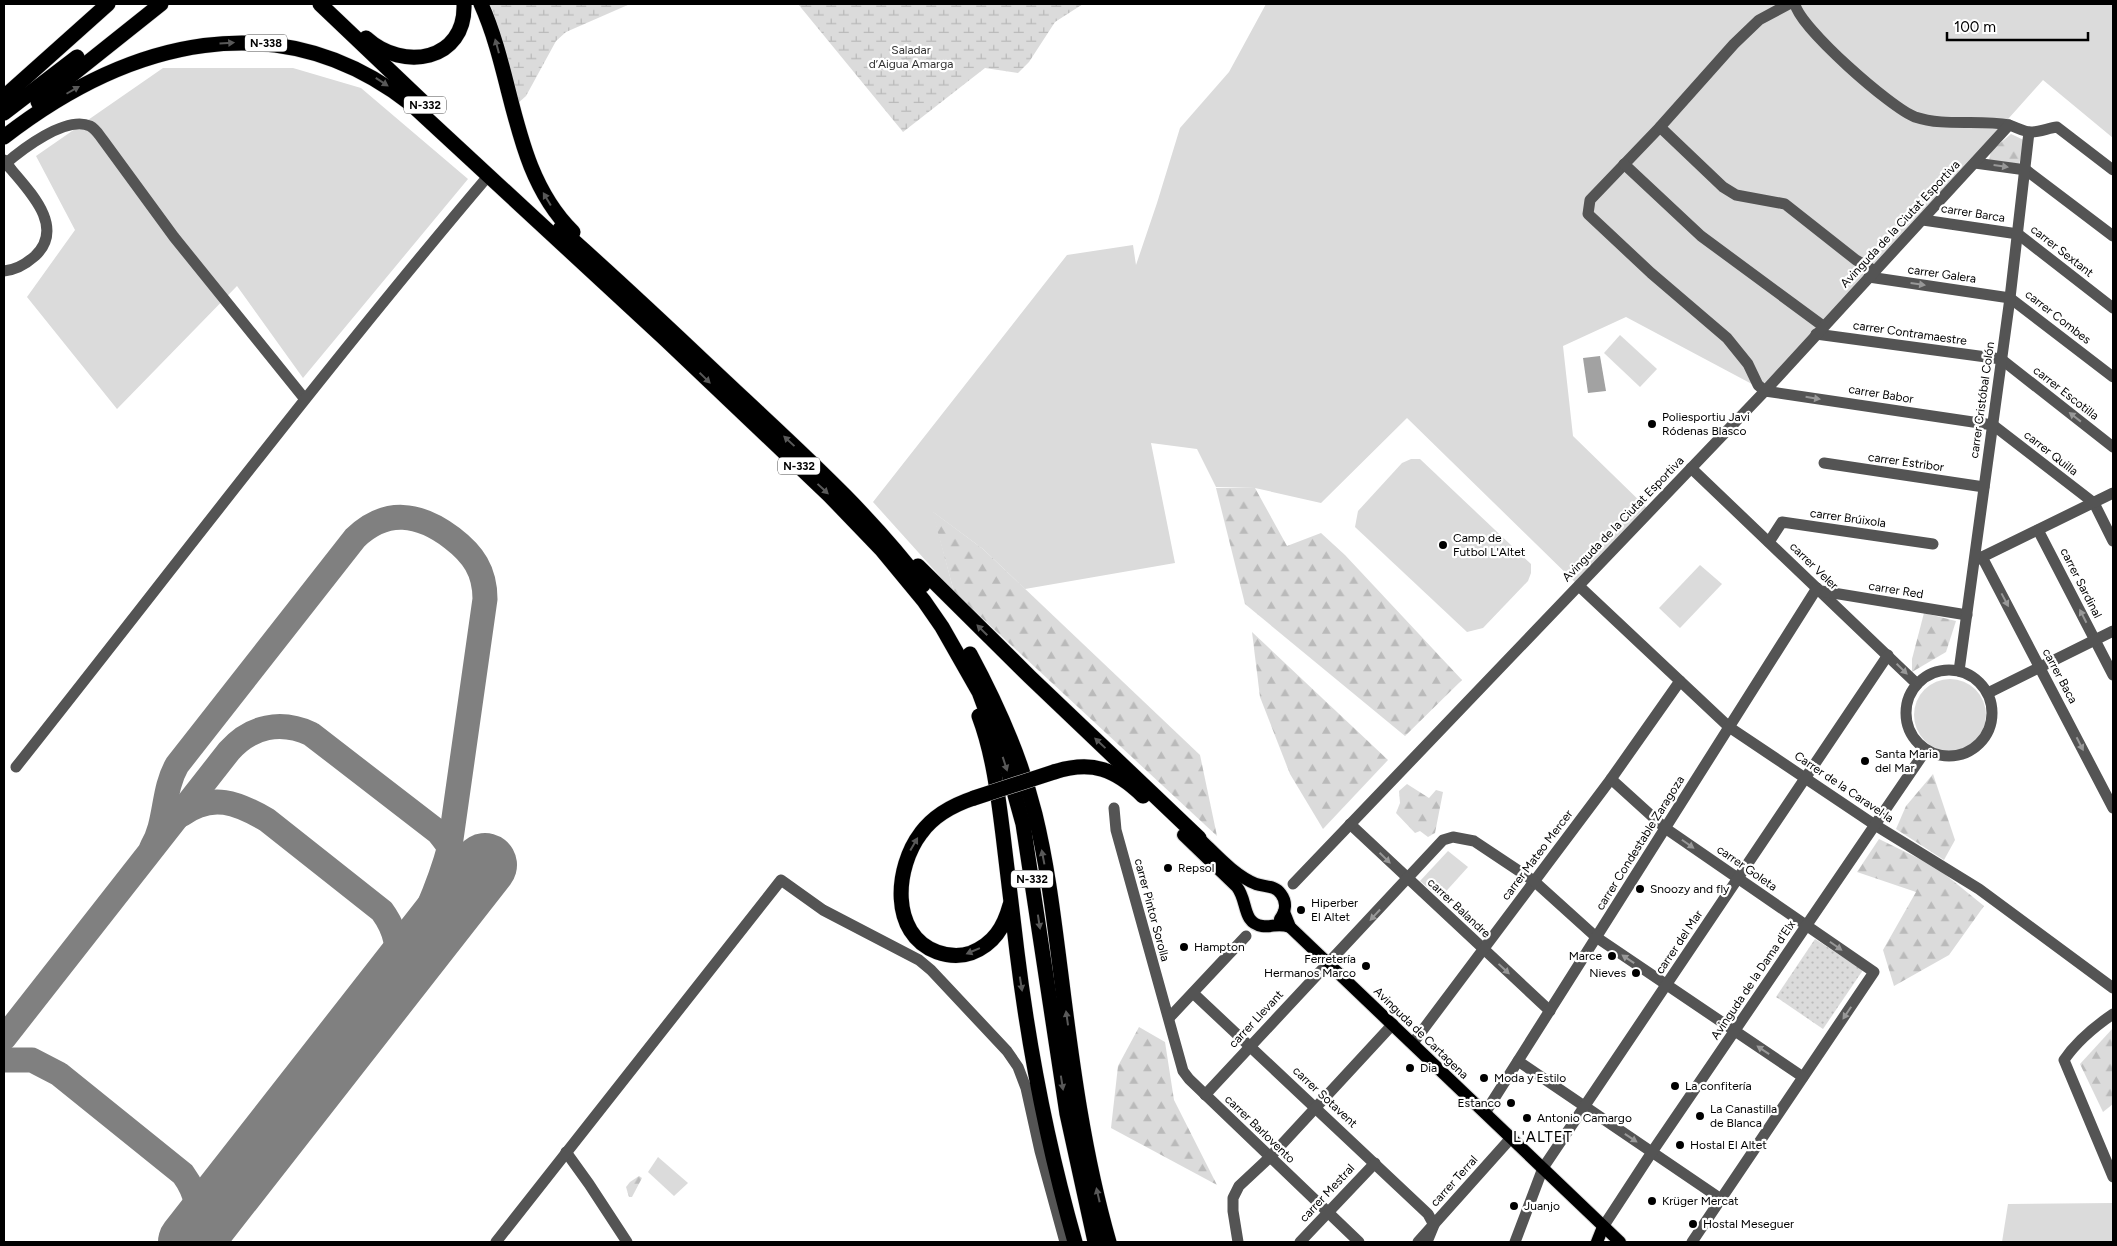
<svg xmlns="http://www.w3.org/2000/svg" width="2117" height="1246" font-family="Figtree,sans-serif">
  <defs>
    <pattern id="forest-firs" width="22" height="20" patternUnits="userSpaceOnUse" patternTransform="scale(1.25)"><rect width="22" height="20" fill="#dbdbdb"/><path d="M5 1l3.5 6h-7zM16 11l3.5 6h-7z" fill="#bababa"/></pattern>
    <pattern id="wetland-marsh" width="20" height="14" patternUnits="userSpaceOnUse" patternTransform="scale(1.25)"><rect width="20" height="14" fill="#dbdbdb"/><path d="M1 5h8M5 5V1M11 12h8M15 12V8" fill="none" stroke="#bababa"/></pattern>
    <pattern id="park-dots" width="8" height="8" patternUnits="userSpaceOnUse" patternTransform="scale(1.25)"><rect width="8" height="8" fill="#dbdbdb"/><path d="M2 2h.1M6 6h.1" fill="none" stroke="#bababa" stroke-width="1.8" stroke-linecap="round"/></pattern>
  </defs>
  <rect width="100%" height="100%" fill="#fff"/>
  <g fill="#dbdbdb">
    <polygon points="1266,4 2113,4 2113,138 2043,80 1765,391 1626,317 1563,346 1573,436 1650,511 1579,586 1407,418 1321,503 1255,488 1216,487 1197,449 1151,443 1175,563 1025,589 983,549 933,512 954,592 873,502 1067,255 1133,245 1136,265 1157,203 1180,128 1229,72"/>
    <polygon points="163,68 293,68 361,88 468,179 303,378 237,286 117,409 27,297 75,230 36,156"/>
    <polygon points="1620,335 1657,369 1640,387 1604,353"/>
    <polygon points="1411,459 1420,459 1531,564 1531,573 1528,581 1483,628 1467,632 1355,527 1358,511 1402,463"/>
    <polygon points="1700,565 1722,584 1680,628 1659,608"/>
    <circle cx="1950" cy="715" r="36"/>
    <polygon points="1448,851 1468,867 1440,898 1420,881"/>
    <polygon points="658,1157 688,1183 674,1196 648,1172"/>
    <polygon points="2113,1203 2113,1242 2002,1242 2008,1204"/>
  </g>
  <g fill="url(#forest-firs)">
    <polygon points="2011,134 2026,141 2019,164 1989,161 1991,151"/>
    <polygon points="1216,488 1255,488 1287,546 1321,533 1345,555 1462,680 1405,736 1245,604"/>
    <polygon points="932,511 983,549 1200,755 1217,836 954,592"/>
    <polygon points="1924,613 1956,621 1946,652 1912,672 1912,659"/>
    <polygon points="1252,632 1388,760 1323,829 1290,774 1260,697"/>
    <polygon points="1933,774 1955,840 1944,860 1896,829 1906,806"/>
    <polygon points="1407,784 1429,798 1436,790 1443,792 1435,833 1428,837 1420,831 1415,833 1396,813 1400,803 1399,791"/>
    <polygon points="1879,839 1936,867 1984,906 1949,955 1894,986 1883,950 1916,892 1857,872"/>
    <polygon points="1139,1027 1165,1042 1174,1100 1217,1185 1111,1128 1118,1066"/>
    <polygon points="2113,1028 2113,1104 2103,1112 2080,1064"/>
    <polygon points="639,1176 642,1178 632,1197 629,1197 626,1187 630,1182"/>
  </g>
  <g fill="url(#wetland-marsh)">
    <polygon points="489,4 630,4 566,32 556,41 526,96 516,105 493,11"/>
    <polygon points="798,4 1083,4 1055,22 1029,62 1018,73 985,68 903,132"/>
  </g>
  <polygon fill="url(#park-dots)" points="1815,939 1863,970 1823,1029 1776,997"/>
  <polygon fill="#a2a2a2" points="1600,356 1606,391 1588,393 1583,358"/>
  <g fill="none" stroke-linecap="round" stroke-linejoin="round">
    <g stroke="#808080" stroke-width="25">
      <path d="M181 815C212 792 238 803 267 820L382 911C396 930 400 949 395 972"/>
      <path d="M152 847C167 822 162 791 177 765L355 538C386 508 419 513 452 538 473 554 485 571 485 599L450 846C437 895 414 939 392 984"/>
      <path d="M4 1038 229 751C251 726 281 720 311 734L438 832C463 862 467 878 447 914"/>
      <path d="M4 1060H32L59 1074 183 1174C199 1196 200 1213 193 1239"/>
    </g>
    <polyline stroke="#808080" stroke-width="64" points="190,1242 485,865"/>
    <defs>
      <g id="major">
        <path d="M1183 835 1237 887C1248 901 1242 923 1262 926 1272 928 1277 922 1290 927"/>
        <path d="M1199 838C1216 854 1234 875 1256 884 1265 887 1275 885 1281 894 1287 902 1286 911 1280 919"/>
        <polyline points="1284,912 1290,927 1620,1242"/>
        <polyline points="1597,1242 1603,1227"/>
      </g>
      <g id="highway">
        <polyline points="320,4 424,103"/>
        <path d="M481 4C515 79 512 172 573 232"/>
        <path d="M366 38C403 72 466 61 464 4"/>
        <polyline points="4,97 108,4"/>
        <polyline points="38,102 161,4"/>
        <polyline points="4,113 77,57"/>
        <path d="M4 137C128 41 278 0 411 104L665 339 829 495 881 549 924 601 942 627 979 692 1008 770 1023 824 1067 1114 1095 1242"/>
        <path d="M560 229C623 284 683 342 744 399 807 458 871 516 923 585"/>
        <polyline points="918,566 1030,677 1199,838"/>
        <path d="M970 654C997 704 1021 758 1035 814 1048 867 1054 921 1061 975 1072 1064 1084 1155 1109 1242"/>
        <path d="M979 716C993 753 998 795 1003 835 1008 874 1012 913 1017 952 1029 1050 1048 1147 1075 1242"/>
        <path d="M1054 772C1092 760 1115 769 1143 796"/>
        <path d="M974 798C953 805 934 815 921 833 895 867 889 934 937 952 948 956 960 957 971 953 994 944 1004 927 1010 905"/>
      </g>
    </defs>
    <use href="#major" stroke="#dbdbdb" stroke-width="14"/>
    <use href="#highway" stroke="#dbdbdb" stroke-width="16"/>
    <g stroke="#545454" stroke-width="11">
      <polyline points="1789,4 1759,20 1734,44 1660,127 1590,200 1588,214 1651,273 1727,338 1748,364 1758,385 1765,391 1993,425 2094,503 2113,541"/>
      <path d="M1795 4C1800 28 1891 108 1915 117 1945 127 1979 119 2009 125 2016 127 2024 132 2031 132 2039 132 2049 128 2057 127L2113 170"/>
      <polyline points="1660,127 1723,187 1736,195 1785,204 1856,260 1875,271"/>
      <polyline points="1975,163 2026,170 2113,236"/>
      <polyline points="1624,164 1701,236 1823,326"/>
      <path d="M4 165C21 150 66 115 90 126 96 129 99 135 103 140L174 237 304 398"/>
      <polyline points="1923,220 2018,234 2113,308"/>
      <path d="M4 271C16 270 26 264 35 256 66 227 29 191 10 168"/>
      <polyline points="1869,277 2010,298 2113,377"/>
      <polyline points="1816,334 2001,359 2113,447"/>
      <polyline points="1824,463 1984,487"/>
      <polyline points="1691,468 1917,684"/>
      <polyline points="2038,530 2113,675"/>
      <polyline points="1769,542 1782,522 1933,544"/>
      <polyline points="1982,557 2113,808"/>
      <polyline points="1976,560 2113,493"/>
      <polyline points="1579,586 1729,727 1875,825 1979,889 2113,988"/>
      <polyline points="1821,591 1967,615"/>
      <circle cx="1949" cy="713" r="43"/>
      <polyline points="1959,671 2010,298 2029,132"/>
      <polyline points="1988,693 2113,631"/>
      <path d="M16 767C173 569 325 368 489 175"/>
      <polyline points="1611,779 1665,828 1874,972 1692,1242"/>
      <polyline points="1114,808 1116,830 1183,1071 1189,1079 1359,1242"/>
      <polyline points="1350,824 1550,1011"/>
      <polyline points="1293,884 1765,391 2009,125"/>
      <polyline points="1193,993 1428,1214 1434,1225 1427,1242"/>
      <path d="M2113 1014C2094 1027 2077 1041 2064 1060L2113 1177"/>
      <polyline points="1169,1018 1246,936"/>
      <polyline points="1413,1043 1611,779 1680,681"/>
      <polyline points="1518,1061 1721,1199"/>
      <polyline points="1205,1095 1443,840 1453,837 1474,841 1534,881 1596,937 1803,1077"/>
      <polyline points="1485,1113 1817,588"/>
      <polyline points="566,1152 589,1184 627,1242"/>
      <polyline points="1603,1227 1652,1152 1926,750"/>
      <polyline points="496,1242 781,880 823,910 919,960 931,970 1007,1051 1018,1067 1026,1088 1040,1151 1065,1242"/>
      <polyline points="1238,1242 1233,1211 1233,1198 1239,1186 1270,1157 1393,1024"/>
      <polyline points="1300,1242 1375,1163"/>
      <polyline points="1418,1242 1511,1138"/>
      <polyline points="1515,1242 1543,1168 1888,655"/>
    </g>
    <use href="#major" stroke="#000" stroke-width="12"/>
    <use href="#highway" stroke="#000" stroke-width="15"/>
    <defs>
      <polyline id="highway-bridge" points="974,798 1054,772"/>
    </defs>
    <use href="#highway-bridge" stroke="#dbdbdb" stroke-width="16" stroke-linecap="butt"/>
    <polyline stroke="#545454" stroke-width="11" points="4,160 10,168"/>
    <use href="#highway-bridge" stroke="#000" stroke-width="15"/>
  </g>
  <defs><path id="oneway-solid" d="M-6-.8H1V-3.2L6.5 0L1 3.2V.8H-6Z" transform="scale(1.25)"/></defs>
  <g fill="#595959">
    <use href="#oneway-solid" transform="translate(227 43) rotate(-4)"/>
    <use href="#oneway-solid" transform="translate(497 46) rotate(-105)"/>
    <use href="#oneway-solid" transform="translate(382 82) rotate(33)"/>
    <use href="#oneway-solid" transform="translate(73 90) rotate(-30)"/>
    <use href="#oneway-solid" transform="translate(547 199) rotate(-121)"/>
    <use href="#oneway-solid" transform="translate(705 378) rotate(44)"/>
    <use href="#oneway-solid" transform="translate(789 441) rotate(-137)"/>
    <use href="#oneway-solid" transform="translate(823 489) rotate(43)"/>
    <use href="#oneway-solid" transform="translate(982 630) rotate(-135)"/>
    <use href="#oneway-solid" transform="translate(1100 743) rotate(-137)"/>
    <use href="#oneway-solid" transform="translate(1005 764) rotate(72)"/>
    <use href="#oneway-solid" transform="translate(914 844) rotate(-60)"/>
    <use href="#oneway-solid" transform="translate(1043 857) rotate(-101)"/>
    <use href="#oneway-solid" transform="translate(1039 922) rotate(81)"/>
    <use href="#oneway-solid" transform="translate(973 951) rotate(157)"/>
    <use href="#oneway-solid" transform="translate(1021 984) rotate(81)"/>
    <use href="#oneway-solid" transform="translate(1067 1018) rotate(-98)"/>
    <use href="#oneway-solid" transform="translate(1062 1083) rotate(81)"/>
    <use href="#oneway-solid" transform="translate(1098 1195) rotate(-103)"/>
  </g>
  <g fill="#989898">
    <use href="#oneway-solid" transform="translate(2001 166) rotate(8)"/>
    <use href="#oneway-solid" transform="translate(1918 284) rotate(8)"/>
    <use href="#oneway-solid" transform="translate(1813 398) rotate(9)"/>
    <use href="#oneway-solid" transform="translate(2075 417) rotate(-142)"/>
    <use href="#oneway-solid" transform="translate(2005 600) rotate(62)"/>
    <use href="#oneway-solid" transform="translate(2083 616) rotate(-117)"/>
    <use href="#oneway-solid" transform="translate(1902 669) rotate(44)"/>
    <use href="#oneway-solid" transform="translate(2080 744) rotate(63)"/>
    <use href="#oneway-solid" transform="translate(1688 844) rotate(35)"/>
    <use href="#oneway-solid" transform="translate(1385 858) rotate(44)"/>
    <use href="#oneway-solid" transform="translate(1375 915) rotate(133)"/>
    <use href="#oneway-solid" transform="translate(1836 946) rotate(35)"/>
    <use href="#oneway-solid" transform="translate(1628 959) rotate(-146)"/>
    <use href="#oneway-solid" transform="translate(1504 969) rotate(43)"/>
    <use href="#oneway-solid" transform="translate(1847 1013) rotate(124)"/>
    <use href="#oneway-solid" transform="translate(1763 1050) rotate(-146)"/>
    <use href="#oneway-solid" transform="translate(1631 1138) rotate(34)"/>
  </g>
  <g fill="#000" stroke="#fff" stroke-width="2">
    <circle cx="1652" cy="424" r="5"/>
    <circle cx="1443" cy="545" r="5"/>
    <circle cx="1865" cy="761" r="5"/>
    <circle cx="1168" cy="868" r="5"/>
    <circle cx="1640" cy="889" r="5"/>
    <circle cx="1301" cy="910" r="5"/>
    <circle cx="1184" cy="947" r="5"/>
    <circle cx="1612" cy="956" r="5"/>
    <circle cx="1366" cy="966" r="5"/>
    <circle cx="1636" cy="973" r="5"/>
    <circle cx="1410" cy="1068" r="5"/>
    <circle cx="1484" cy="1078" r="5"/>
    <circle cx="1675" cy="1086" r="5"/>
    <circle cx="1511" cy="1103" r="5"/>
    <circle cx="1700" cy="1116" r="5"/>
    <circle cx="1527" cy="1118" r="5"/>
    <circle cx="1680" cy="1145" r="5"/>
    <circle cx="1652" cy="1201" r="5"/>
    <circle cx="1514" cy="1206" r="5"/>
    <circle cx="1693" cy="1224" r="5"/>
  </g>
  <g text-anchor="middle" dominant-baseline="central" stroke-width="4.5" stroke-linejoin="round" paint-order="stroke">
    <g fill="#fff" stroke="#4c4c4c" stroke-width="1">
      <rect x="245" y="34.5" width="42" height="17" rx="4"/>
      <rect x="404" y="96.5" width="42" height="17" rx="4"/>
      <rect x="778" y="457.5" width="42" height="17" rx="4"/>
      <rect x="1011" y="870.5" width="42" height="17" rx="4"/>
    </g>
    <g font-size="11" font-weight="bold" fill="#000">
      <text x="266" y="43">N-338</text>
      <text x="425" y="105">N-332</text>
      <text x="799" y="466">N-332</text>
      <text x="1032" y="879">N-332</text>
    </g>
    <g font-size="12" fill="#323232" stroke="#fff">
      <text x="911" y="50">Saladar<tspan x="911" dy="14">d’Aigua Amarga</tspan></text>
    </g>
    <g font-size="12" fill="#000" stroke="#fff">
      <text transform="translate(1973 213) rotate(9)">carrer Barca</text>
      <text transform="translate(1900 224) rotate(-47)">Avinguda de la Ciutat Esportiva</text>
      <text transform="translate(2062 251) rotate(38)">carrer Sextant</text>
      <text transform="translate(1942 274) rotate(8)">carrer Galera</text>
      <text transform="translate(2058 317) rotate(38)">carrer Combes</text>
      <text transform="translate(1910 333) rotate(8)">carrer Contramaestre</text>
      <text transform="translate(2066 393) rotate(38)">carrer Escotilla</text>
      <text transform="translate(1881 394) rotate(9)">carrer Babor</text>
      <text transform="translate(1982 400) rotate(-82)">carrer Cristóbal Colón</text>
      <text transform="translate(2051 453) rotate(38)">carrer Quilla</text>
      <text transform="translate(1906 462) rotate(8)">carrer Estribor</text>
      <text transform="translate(1848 518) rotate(8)">carrer Brúixola</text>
      <text transform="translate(1623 519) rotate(-46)">Avinguda de la Ciutat Esportiva</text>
      <text transform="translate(1814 566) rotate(44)">carrer Veler</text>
      <text transform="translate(2081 583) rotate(63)">carrer Sardinal</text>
      <text transform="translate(1896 590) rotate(9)">carrer Red</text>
      <text transform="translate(2060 676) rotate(62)">carrer Baca</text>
      <text transform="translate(1844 787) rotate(34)">Carrer de la Caravel·la</text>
      <text transform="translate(1640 843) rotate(-58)">carrer Condestable Zaragoza</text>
      <text transform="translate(1537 855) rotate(-53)">carrer Mateo Mercer</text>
      <text transform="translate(1747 868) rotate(35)">carrer Goleta</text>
      <text transform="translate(1459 908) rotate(43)">carrer Balandre</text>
      <text transform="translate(1152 910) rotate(75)">carrer Pintor Sorolla</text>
      <text transform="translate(1679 942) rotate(-56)">carrer del Mar</text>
      <text transform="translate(1753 980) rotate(-56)">Avinguda de la Dama d'Elx</text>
      <text transform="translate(1256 1019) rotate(-47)">carrer Llevant</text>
      <text transform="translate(1421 1033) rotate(44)">Avinguda de Cartagena</text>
      <text transform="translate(1325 1097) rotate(43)">carrer Sotavent</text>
      <text transform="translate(1260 1129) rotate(44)">carrer Barlovento</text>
      <text transform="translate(1454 1181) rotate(-48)">carrer Terral</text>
      <text transform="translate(1327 1193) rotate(-47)">carrer Mestral</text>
    </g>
    <g font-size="12" fill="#000" stroke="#fff" text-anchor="start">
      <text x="1662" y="417">Poliesportiu Javi<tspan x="1662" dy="14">Ródenas Blasco</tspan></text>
      <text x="1453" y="538">Camp de<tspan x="1453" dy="14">Futbol L'Altet</tspan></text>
      <text x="1875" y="754">Santa Maria<tspan x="1875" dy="14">del Mar</tspan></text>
      <text x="1178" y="868">Repsol</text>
      <text x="1650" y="889">Snoozy and fly</text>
      <text x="1311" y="903">Hiperber<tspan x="1311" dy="14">El Altet</tspan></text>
      <text x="1194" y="947">Hampton</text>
      <text x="1602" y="956" text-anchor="end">Marce</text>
      <text x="1356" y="959" text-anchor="end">Ferretería<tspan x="1356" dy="14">Hermanos Marco</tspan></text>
      <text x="1626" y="973" text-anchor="end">Nieves</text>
      <text x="1420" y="1068">Dia</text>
      <text x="1494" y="1078">Moda y Estilo</text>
      <text x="1685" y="1086">La confitería</text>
      <text x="1501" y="1103" text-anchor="end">Estanco</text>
      <text x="1710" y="1109">La Canastilla<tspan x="1710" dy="14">de Blanca</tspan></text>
      <text x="1537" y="1118">Antonio Camargo</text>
      <text x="1690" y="1145">Hostal El Altet</text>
      <text x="1662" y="1201">Krüger Mercat</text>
      <text x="1524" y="1206">Juanjo</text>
      <text x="1703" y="1224">Hostal Meseguer</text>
    </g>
    <g font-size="15" letter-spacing="1" fill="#000" stroke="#fff">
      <text x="1543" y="1137">L'ALTET</text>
    </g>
  </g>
  <rect width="2117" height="1246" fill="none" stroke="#000000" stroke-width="10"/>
  <path d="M1947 32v8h141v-8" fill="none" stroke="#000000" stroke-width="2.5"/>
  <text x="1954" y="32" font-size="15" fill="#000000" stroke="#ffffff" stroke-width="4" paint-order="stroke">100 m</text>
</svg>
